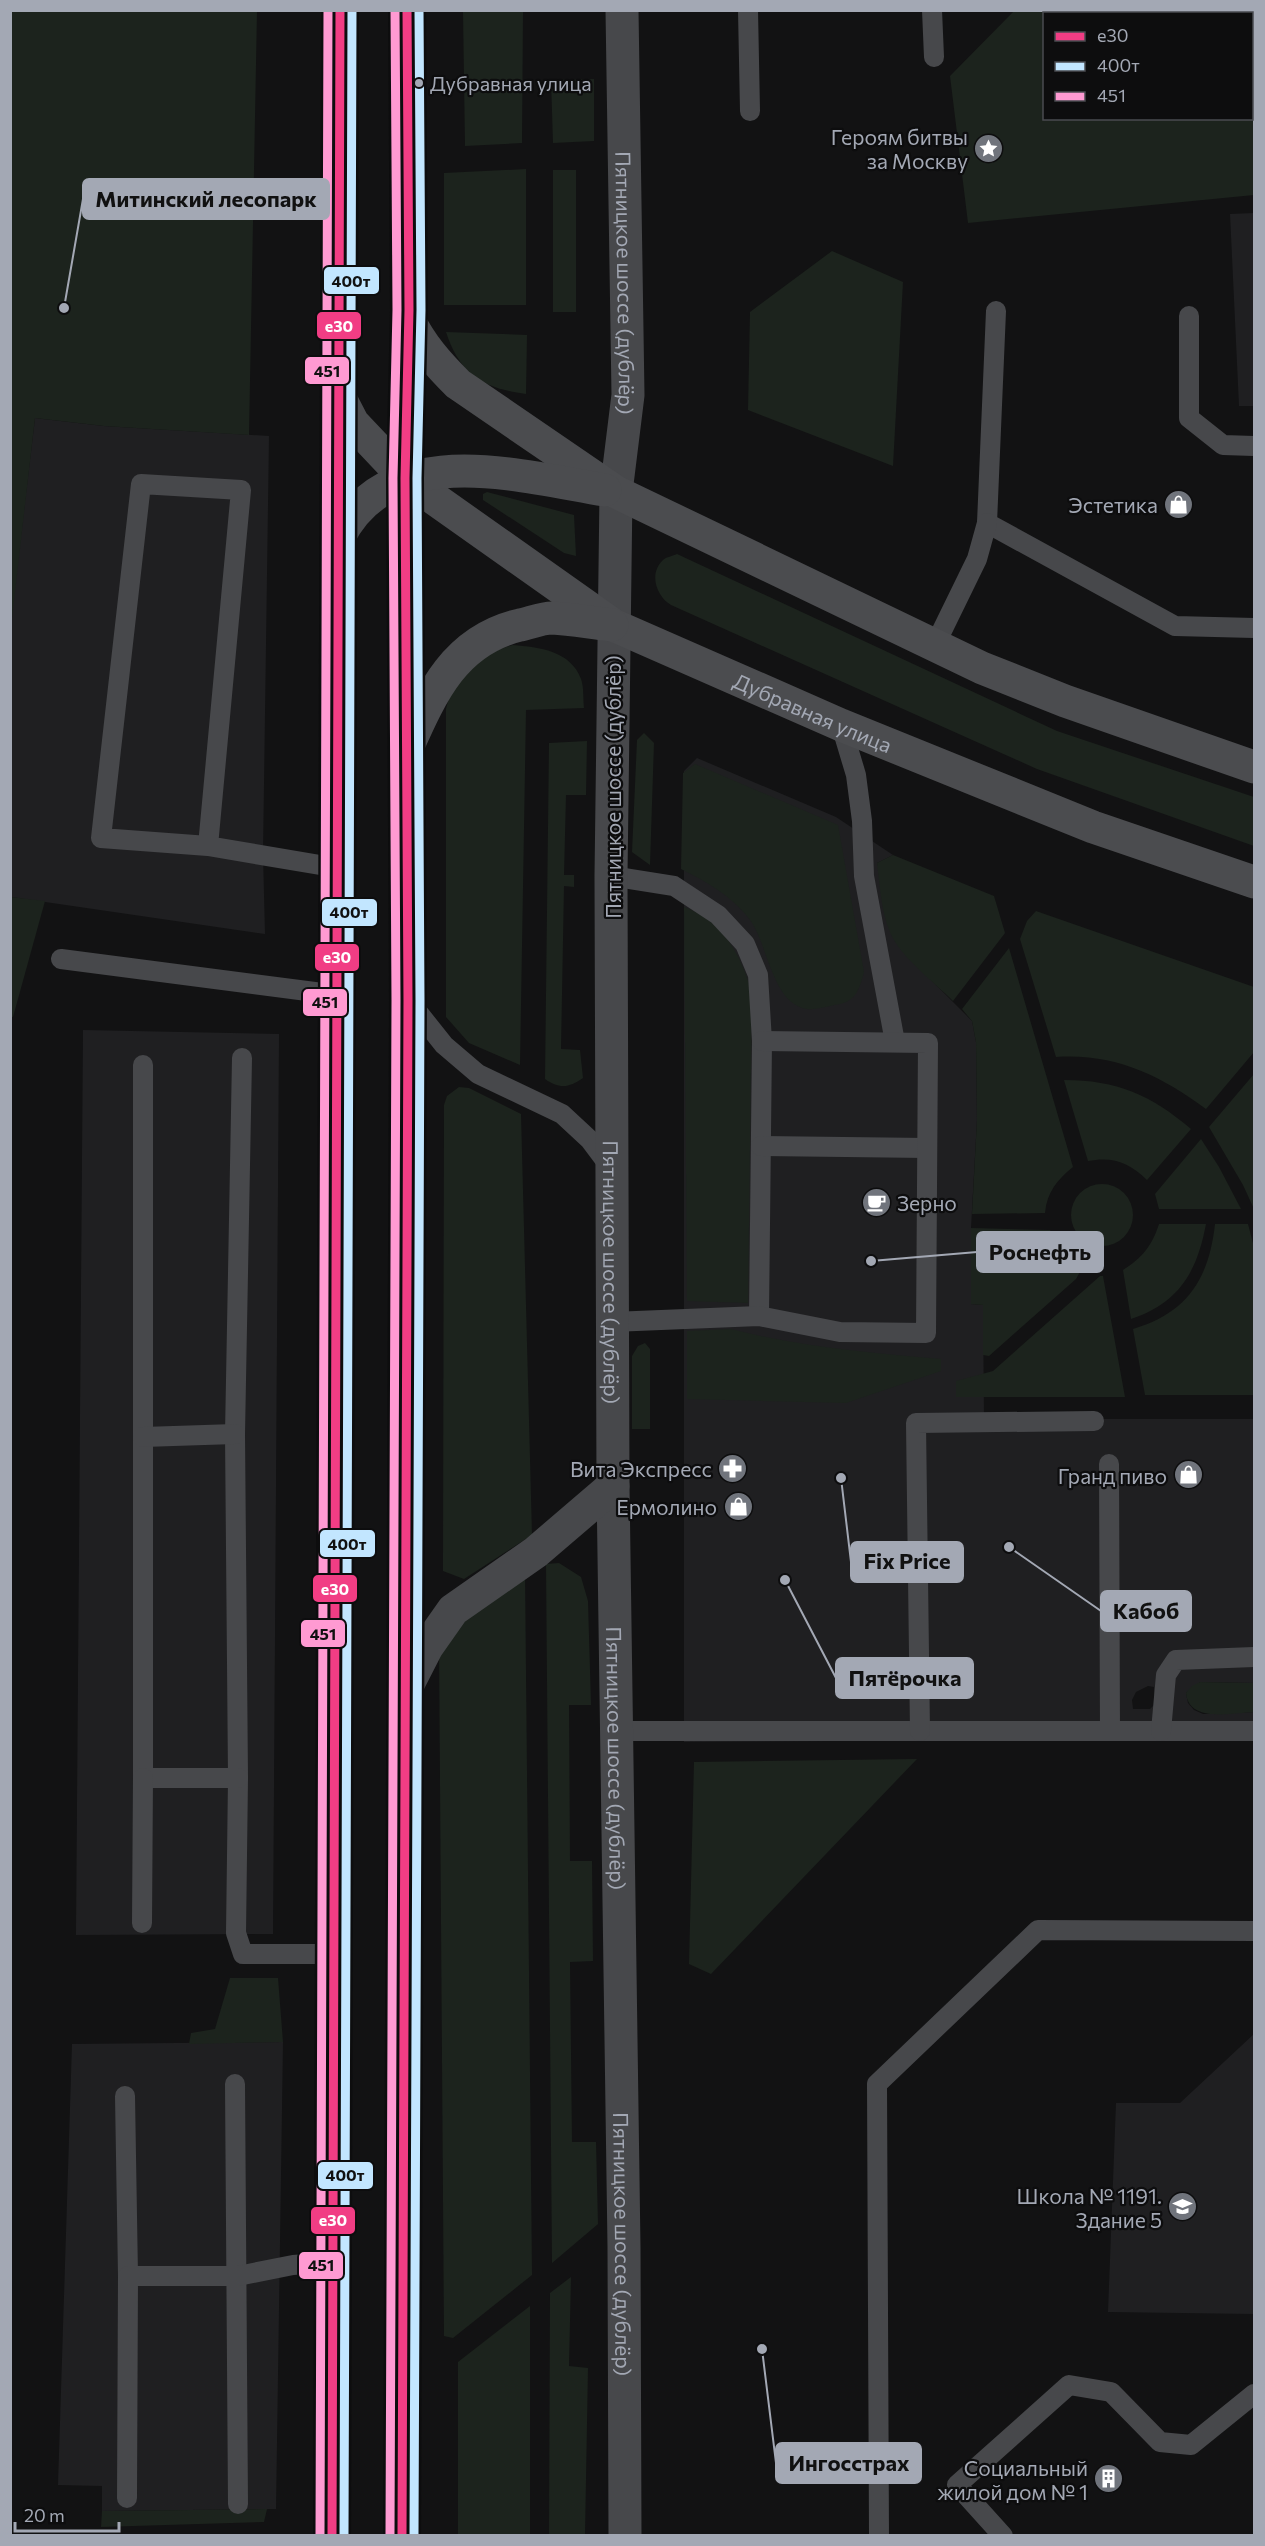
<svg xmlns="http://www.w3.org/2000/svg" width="1265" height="2546" font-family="Commissioner,sans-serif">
  <rect width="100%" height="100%" fill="#121213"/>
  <g fill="#1f1f21" fill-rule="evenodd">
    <polygon points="1254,213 1254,406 1239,406 1230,214"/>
    <polygon points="35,418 104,426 269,436 263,854 265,934 11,897 10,627"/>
    <path d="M697 758 836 817 893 855 877 863 906 955 972 1021 976 1042 977 1120 971 1228V1304L983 1305 984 1419H1254V1683L1200 1682 1186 1693 1188 1703 1194 1710 1203 1714 1254 1712V1738L684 1742V771ZM1148 1686 1154 1687V1705L1150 1709H1133L1132 1700 1136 1692Z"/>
    <polygon points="83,1030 279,1034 273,1934 76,1935"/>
    <polygon points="1254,2034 1254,2314 1108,2312 1116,2103 1180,2103"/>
    <polygon points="283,2042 276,2509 102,2511 102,2486 58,2485 72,2044"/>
  </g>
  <g fill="#1c231d" fill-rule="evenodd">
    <polygon points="11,10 257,11 249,435 104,426 35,418 11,627"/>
    <path d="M1015 10 1254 11V195L968 223 950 76ZM1044 14H1252V118H1044Z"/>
    <polygon points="463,11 523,11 522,143 465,146"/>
    <polygon points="594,79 594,141 553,143 551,80"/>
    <polygon points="526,169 526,305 444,305 444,173"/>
    <rect x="553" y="170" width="23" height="142"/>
    <polygon points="832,251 903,282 893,466 748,410 750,312"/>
    <path d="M446 332 527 335 526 394C483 388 460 375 446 332Z"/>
    <polygon points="487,492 574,515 576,556 564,553 483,500 483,494"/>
    <path d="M677 554 1057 731 1254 797V846L1037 769 671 605C657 597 648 574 663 560 666 557 673 556 677 554Z"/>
    <path d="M513 645C539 647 571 651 581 679 584 687 583 699 584 708L526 710 520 1065 469 1043 446 1017V709C455 672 476 655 513 645Z"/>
    <polygon points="644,733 654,743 650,865 632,852 637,740"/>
    <path d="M587 741 586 795H566L564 875H574V887L564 886 561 1049 580 1050 583 1078C569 1088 559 1089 545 1079L549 743Z"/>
    <path d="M695 764 838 825 864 972C859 991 855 1003 834 1005 826 1007 814 1010 807 1009 772 1004 768 944 750 920 732 896 707 882 681 869L683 773Z"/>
    <path d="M893 855 994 896 1005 933 953 1001C934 982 900 957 890 932 881 911 880 886 877 863Z"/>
    <polygon points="11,897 45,901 13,1017 10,1016"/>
    <path d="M684 907C723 920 742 957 752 994L748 1303 687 1301Z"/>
    <path d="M1036 911 1254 987V1052L1206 1109C1160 1075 1114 1053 1056 1057L1020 939 1027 921Z"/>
    <path d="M1009 948 1073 1167C1057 1180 1047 1192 1045 1213L972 1214 977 1120 976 1042 972 1021 962 1009Z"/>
    <polygon points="1254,1074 1254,1209 1243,1185 1209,1127"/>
    <path d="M1064 1080C1117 1080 1151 1095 1191 1129L1147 1180C1130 1163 1113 1156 1088 1161Z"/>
    <polygon points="459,1087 469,1088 521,1114 532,1535 464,1579 443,1571 444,1105 447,1096"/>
    <polygon points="1201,1139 1219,1167 1241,1209 1159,1209 1155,1194"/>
    <circle cx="1102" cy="1215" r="31"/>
    <path d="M1159 1224H1206C1197 1272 1179 1303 1131 1319L1123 1270C1142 1258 1152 1246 1159 1224Z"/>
    <path d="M1215 1224H1248L1254 1247V1395H1145L1133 1329C1187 1313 1209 1279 1215 1224Z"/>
    <polygon points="971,1228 1050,1230 1061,1252 1081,1270 1076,1279 989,1356 983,1355 983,1305 971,1304"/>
    <polygon points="1100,1276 1103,1276 1125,1397 956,1397 956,1381 993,1371"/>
    <path d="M731 1329C800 1347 870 1353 941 1359V1371L846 1403 687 1399V1331Z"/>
    <polygon points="645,1343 650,1349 650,1429 632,1429 632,1356 638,1346"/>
    <polygon points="559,1563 581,1577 588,1601 591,1705 569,1705 570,1861 592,1861 593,1961 570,1962 572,2142 596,2142 598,2224 552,2263 546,1564"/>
    <polygon points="525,1572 532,2275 453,2338 444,2336 439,1643"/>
    <path d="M1200 1682 1254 1683V1712C1231 1713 1189 1723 1186 1693L1192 1686Z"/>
    <polygon points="917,1759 711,1974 689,1964 694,1762"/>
    <polygon points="230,1978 278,1978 283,2042 189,2044 191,2033 215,2029"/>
    <polygon points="571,2277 569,2366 588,2368 585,2535 549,2535 550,2293"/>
    <polygon points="530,2306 530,2535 458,2535 458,2362"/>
    <polygon points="267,2509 264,2522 101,2527 102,2511"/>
  </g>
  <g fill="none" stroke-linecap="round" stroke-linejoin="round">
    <g stroke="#47484b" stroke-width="20">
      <polyline points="748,10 750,111"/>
      <polyline points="932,10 934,57"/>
      <polyline points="996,311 987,523 1175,626 1254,628"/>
      <polyline points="1189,316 1189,418 1223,445 1254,446"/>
      <polyline points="935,645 977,559 987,523"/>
      <polyline points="841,725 856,775 862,821 864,876 895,1042"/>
      <polyline points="208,846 241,490 141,484 101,838 208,846 338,868"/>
      <polyline points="611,876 674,886 718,915 745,944 758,975 762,1041 759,1316"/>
      <polyline points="61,959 338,995"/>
      <polyline points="409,1001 444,1045 478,1074 562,1114 590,1140 611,1168"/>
      <polyline points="242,1058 235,1434 238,1778 236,1933 243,1954 334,1954"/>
      <polyline points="143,1065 143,1778 238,1778"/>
      <polyline points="761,1146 927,1148"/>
      <polyline points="612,1322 759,1316 840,1332 926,1333 928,1043 762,1041"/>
      <polyline points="143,1437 235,1434"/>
      <polyline points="1109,1464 1110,1731"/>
      <polyline points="616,1731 1254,1731"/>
      <polyline points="920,1731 916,1423 1094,1421"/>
      <polyline points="1161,1731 1166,1675 1176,1660 1254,1657"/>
      <polyline points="142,1923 143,1778"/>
      <polyline points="235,2084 238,2504"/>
      <polyline points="125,2096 128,2276"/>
      <polyline points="127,2498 128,2276 238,2276 293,2265 332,2262"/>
      <polyline points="879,2536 877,2084 1038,1930 1254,1931"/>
      <polyline points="1003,2536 957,2485 1069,2385 1111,2392 1160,2442 1191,2445 1254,2394"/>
    </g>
    <g stroke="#47484b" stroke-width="33">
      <path id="s1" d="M622 10 628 395 616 492 611 876 613 1486 624 2247 625 2536"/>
      <polyline points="404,1692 427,1647 453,1610 536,1552 613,1486"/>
    </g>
    <g stroke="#4b4c4f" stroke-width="33">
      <path d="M409 320C421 345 438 364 458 384L616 492 982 668 1065 701 1254 767"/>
      <path id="s2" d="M339 396 353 423 405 478 613 625 841 725 1093 827 1254 882"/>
      <path d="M339 537C389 438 519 476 605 490"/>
      <path d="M407 748C432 692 455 640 520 625 530 623 542 618 552 618 572 619 592 623 612 625"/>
    </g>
    <g stroke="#494a4d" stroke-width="33">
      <polyline points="332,2536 340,10"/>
      <polyline points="402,2536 408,1000 405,478 409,310 407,10"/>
    </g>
    <defs>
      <g id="bus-1">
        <polyline points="332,2536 340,10"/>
        <polyline points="402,2536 408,1000 405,478 409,310 407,10"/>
      </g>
      <g id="bus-2">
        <polyline points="344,2536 352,10"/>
        <polyline points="414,2536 420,1000 417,478 421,310 419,10"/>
      </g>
      <g id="bus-3">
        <polyline points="320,2536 328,10"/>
        <polyline points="390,2536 396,1000 393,478 397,310 395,10"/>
      </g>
    </defs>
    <use href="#bus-1" stroke="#0d0d0e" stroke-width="14"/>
    <use href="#bus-2" stroke="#0d0d0e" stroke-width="14"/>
    <use href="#bus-3" stroke="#0d0d0e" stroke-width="14"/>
    <use href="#bus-1" stroke="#f13d84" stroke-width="9"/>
    <use href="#bus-2" stroke="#c2e6ff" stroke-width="9"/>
    <use href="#bus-3" stroke="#ff9ad2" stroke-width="9"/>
  </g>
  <defs>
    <symbol id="sight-disc" viewBox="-11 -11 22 22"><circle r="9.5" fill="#70747c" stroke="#0d0d0e"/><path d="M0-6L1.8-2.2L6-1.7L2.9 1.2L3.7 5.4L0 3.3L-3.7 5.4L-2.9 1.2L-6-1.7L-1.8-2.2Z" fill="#fff"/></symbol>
    <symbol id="shop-disc" viewBox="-11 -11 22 22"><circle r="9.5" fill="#70747c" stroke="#0d0d0e"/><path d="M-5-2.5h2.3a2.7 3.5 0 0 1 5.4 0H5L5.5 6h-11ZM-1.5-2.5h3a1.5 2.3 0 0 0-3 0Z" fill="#fff"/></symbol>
    <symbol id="cafe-disc" viewBox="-11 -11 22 22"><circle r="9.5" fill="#70747c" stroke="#0d0d0e"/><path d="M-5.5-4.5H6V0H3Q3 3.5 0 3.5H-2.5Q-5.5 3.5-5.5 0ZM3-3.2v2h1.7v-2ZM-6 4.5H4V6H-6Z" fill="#fff"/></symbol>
    <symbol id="pharmacy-disc" viewBox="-11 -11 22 22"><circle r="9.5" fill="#70747c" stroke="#0d0d0e"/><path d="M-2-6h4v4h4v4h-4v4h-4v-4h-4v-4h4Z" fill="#fff"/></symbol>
    <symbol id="school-disc" viewBox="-11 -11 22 22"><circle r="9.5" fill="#70747c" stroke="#0d0d0e"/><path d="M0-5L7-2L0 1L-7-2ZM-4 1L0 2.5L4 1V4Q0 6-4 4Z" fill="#fff"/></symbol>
    <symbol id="building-disc" viewBox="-11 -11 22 22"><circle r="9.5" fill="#70747c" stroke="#0d0d0e"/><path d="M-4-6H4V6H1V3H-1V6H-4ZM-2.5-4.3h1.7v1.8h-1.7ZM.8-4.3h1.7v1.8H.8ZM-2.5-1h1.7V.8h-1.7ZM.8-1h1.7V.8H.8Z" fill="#fff"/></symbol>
  </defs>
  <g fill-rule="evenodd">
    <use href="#sight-disc" x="972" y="132" width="33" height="33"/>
    <use href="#shop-disc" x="1162" y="488" width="33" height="33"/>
    <use href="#cafe-disc" x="860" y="1186" width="33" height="33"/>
    <use href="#pharmacy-disc" x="716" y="1452" width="33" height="33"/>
    <use href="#shop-disc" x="1172" y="1458" width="33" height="33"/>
    <use href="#shop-disc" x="722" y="1490" width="33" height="33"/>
    <use href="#school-disc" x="1166" y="2190" width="33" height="33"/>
    <use href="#building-disc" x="1092" y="2462" width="33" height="33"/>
  </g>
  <circle fill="#a3a8b4" stroke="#0d0d0e" stroke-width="2" cx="419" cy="83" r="5"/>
  <g text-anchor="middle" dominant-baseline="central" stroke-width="4.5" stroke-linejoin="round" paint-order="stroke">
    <g font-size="20" fill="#a3a8b4" stroke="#0d0d0e" text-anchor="start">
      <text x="430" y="83">Дубравная улица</text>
    </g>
    <g font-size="21" fill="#a3a8b4" stroke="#0d0d0e" text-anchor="end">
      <text x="968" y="136">Героям битвы<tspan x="968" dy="24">за Москву</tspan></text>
      <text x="1158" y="504">Эстетика</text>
      <text x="897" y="1202" text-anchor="start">Зерно</text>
      <text x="712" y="1468">Вита Экспресс</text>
      <text x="1167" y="1475">Гранд пиво</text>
      <text x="717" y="1506">Ермолино</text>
      <text x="1162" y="2195">Школа № 1191.<tspan x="1162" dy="24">Здание 5</tspan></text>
      <text x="1088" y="2467">Социальный<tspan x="1088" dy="24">жилой дом № 1</tspan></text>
    </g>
    <g font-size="21" fill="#a3a8b4" stroke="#0d0d0e">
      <text stroke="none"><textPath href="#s1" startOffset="273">Пятницкое шоссе (дублёр)</textPath></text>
      <text stroke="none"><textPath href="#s2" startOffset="579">Дубравная улица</textPath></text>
      <text transform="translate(612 787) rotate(-90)">Пятницкое шоссе (дублёр)</text>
      <text stroke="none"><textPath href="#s1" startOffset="1263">Пятницкое шоссе (дублёр)</textPath></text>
      <text stroke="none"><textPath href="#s1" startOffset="1749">Пятницкое шоссе (дублёр)</textPath></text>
      <text stroke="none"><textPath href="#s1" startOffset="2235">Пятницкое шоссе (дублёр)</textPath></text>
    </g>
  </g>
  <path fill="none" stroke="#a3a8b4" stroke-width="2" d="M64 308L83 199M871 1261L977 1252M841 1478L851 1562M1009 1547L1101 1611M785 1580L836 1678M762 2349L776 2463"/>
  <g fill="#a3a8b4" stroke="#0d0d0e" stroke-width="2">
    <circle cx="64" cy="308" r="6"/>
    <circle cx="871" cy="1261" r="6"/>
    <circle cx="841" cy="1478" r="6"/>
    <circle cx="1009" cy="1547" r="6"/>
    <circle cx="785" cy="1580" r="6"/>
    <circle cx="762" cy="2349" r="6"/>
  </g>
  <g fill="#a3a8b4" stroke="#a3a8b4" stroke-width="2">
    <rect x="83" y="179" width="246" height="40" rx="6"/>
    <rect x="977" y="1232" width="126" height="40" rx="6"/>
    <rect x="851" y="1542" width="112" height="40" rx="6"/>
    <rect x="1101" y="1591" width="90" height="40" rx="6"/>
    <rect x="836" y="1658" width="137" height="40" rx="6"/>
    <rect x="776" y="2443" width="145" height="40" rx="6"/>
  </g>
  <g font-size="22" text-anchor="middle" font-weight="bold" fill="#111">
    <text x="206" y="207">Митинский лесопарк</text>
    <text x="1040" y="1260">Роснефть</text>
    <text x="907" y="1569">Fix Price</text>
    <text x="1146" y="1619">Кабоб</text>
    <text x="905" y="1686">Пятёрочка</text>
    <text x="849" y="2471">Ингосстрах</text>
  </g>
  <g stroke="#0d0d0e" stroke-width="2">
    <rect x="323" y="266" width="57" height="29" rx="6" fill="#c2e6ff"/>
    <rect x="316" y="311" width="46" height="29" rx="6" fill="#f13d84"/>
    <rect x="304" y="356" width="46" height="29" rx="6" fill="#ff9ad2"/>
    <rect x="321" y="898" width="57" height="29" rx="6" fill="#c2e6ff"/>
    <rect x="314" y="943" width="46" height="29" rx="6" fill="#f13d84"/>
    <rect x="302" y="988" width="46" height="29" rx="6" fill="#ff9ad2"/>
    <rect x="319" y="1529" width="57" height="29" rx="6" fill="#c2e6ff"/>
    <rect x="312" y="1574" width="46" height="29" rx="6" fill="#f13d84"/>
    <rect x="300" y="1619" width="46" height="29" rx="6" fill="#ff9ad2"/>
    <rect x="317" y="2161" width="57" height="29" rx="6" fill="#c2e6ff"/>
    <rect x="310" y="2206" width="46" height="29" rx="6" fill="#f13d84"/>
    <rect x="298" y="2251" width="46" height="29" rx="6" fill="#ff9ad2"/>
  </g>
  <g font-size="16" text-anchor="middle" font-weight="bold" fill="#fff">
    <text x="339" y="332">е30</text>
    <text x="337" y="963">е30</text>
    <text x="335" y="1595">е30</text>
    <text x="333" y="2226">е30</text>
  </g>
  <g font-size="16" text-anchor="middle" font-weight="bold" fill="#111">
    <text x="351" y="287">400т</text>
    <text x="327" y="377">451</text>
    <text x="349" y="918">400т</text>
    <text x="325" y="1008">451</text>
    <text x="347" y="1550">400т</text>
    <text x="323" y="1640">451</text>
    <text x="345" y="2181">400т</text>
    <text x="321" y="2271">451</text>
  </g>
  <rect width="1265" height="2546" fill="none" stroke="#a3a8b4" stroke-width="24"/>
  <rect x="1043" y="12" width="210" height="108" fill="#0d0d0e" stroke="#494b50" stroke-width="1.5"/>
  <rect x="1055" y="32" width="30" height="9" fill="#f13d84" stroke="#494b50" stroke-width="1.5"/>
  <text x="1097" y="42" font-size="18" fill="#a3a8b4">е30</text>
  <rect x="1055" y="62" width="30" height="9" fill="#c2e6ff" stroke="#494b50" stroke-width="1.5"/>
  <text x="1097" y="72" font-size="18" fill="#a3a8b4">400т</text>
  <rect x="1055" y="92" width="30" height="9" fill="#ff9ad2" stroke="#494b50" stroke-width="1.5"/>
  <text x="1097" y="102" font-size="18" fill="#a3a8b4">451</text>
  <path d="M15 2522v9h104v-9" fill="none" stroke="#a3a8b4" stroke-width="3"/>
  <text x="24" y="2522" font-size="18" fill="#a3a8b4" stroke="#0d0d0e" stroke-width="4.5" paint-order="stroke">20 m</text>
</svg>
